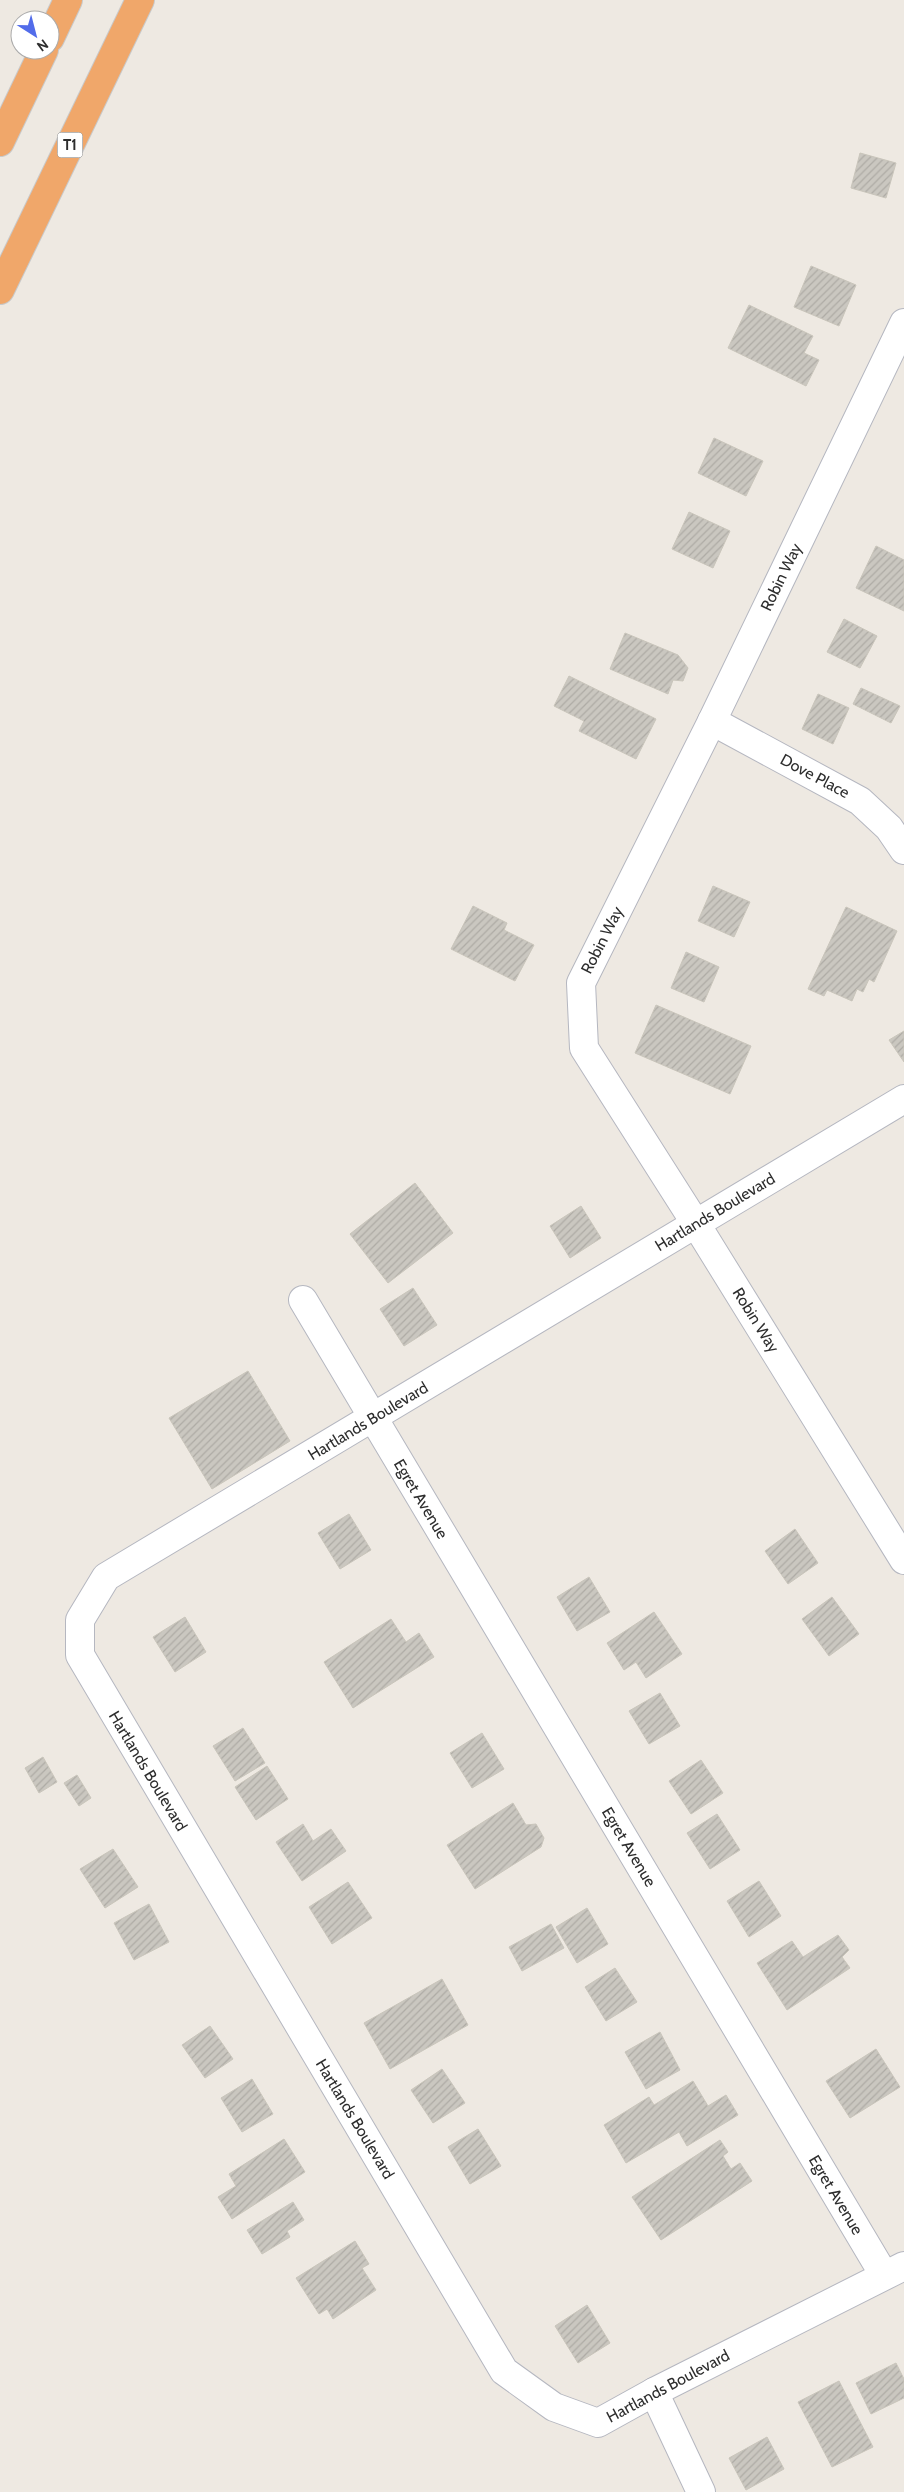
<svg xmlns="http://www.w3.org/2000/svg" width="904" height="2492" font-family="Cabin,sans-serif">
  <defs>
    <pattern id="building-hatch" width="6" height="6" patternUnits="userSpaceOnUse" patternTransform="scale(1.25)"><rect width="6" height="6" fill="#cac7c0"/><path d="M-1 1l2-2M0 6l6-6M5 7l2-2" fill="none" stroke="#aeaba5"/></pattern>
  </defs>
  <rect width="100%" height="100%" fill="#eee9e2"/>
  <g fill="url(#building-hatch)" stroke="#c9c5bb">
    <polygon points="860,153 896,163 886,198 851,188"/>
    <polygon points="811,266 856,285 839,326 794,307"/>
    <polygon points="749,305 813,336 804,353 819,360 806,386 728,348"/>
    <polygon points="714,438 763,461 746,496 698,473"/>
    <polygon points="689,512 730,531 713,568 672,549"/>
    <polygon points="876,546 904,560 904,611 856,588"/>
    <polygon points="844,619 877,636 860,668 827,652"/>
    <polygon points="625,633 678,655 688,668 683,681 673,680 668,694 610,669"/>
    <polygon points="569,676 656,719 636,759 579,731 584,721 554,706"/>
    <polygon points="861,688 900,706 891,723 853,704"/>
    <polygon points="818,694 849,708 833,744 802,729"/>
    <polygon points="713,886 750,902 734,937 698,921"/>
    <polygon points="473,906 507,923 504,930 534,945 515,981 451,949"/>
    <polygon points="846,907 897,931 874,982 869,979 863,992 857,989 852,1001 827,990 824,996 808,989"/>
    <polygon points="686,952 719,967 704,1002 671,988"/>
    <polygon points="656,1005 751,1046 730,1094 635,1053"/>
    <polygon points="904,1031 904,1062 889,1040"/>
    <polygon points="415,1183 453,1233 388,1283 350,1234"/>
    <polygon points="581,1206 601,1238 570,1258 550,1226"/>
    <polygon points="413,1288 437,1325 404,1346 380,1309"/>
    <polygon points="248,1371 290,1441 212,1489 169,1418"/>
    <polygon points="349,1514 371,1550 340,1569 318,1533"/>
    <polygon points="795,1529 818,1563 788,1584 765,1551"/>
    <polygon points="589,1577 610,1612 577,1631 557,1597"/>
    <polygon points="832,1597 859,1634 829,1656 802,1619"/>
    <polygon points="654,1612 682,1654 646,1678 636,1662 624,1670 607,1643"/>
    <polygon points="185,1617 206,1652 175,1672 153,1637"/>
    <polygon points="391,1619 406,1642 419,1633 434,1657 353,1708 324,1662"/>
    <polygon points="660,1693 680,1726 649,1744 629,1711"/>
    <polygon points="243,1728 265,1763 235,1781 213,1746"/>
    <polygon points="482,1733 504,1769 472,1788 450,1753"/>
    <polygon points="43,1757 57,1782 39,1793 25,1768"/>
    <polygon points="701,1760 723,1793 691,1814 669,1781"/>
    <polygon points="267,1766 288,1799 256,1820 235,1787"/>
    <polygon points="77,1775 91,1798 79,1806 64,1783"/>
    <polygon points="513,1803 526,1825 536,1824 544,1838 541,1847 475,1889 447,1845"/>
    <polygon points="717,1814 740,1850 710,1869 687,1833"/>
    <polygon points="303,1824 313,1841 331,1829 346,1851 302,1881 276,1842"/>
    <polygon points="113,1849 138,1887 105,1908 80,1869"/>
    <polygon points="759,1881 781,1916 749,1937 727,1901"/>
    <polygon points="348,1882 372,1918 332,1944 309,1907"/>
    <polygon points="149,1904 169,1942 134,1960 114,1923"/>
    <polygon points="587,1908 608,1944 577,1963 556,1927"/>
    <polygon points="551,1924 564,1948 522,1971 509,1947"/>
    <polygon points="838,1935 849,1950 842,1957 850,1968 787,2010 757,1963 792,1941 803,1957"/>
    <polygon points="615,1968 637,2002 606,2021 585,1987"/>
    <polygon points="442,1979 468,2025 390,2069 364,2023"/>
    <polygon points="210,2026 233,2059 205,2078 182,2045"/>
    <polygon points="660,2032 680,2070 646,2089 625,2052"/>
    <polygon points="876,2049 900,2087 850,2118 826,2081"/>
    <polygon points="442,2069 465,2103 433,2123 411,2090"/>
    <polygon points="252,2079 273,2114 242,2132 221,2098"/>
    <polygon points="693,2081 708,2106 726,2095 738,2115 687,2146 679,2132 626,2163 604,2125 649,2097 654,2105"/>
    <polygon points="478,2129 501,2166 470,2184 448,2147"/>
    <polygon points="284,2139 305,2172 232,2219 218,2197 236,2186 229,2174"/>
    <polygon points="720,2140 728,2152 723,2156 731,2169 740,2163 752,2181 661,2240 632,2197"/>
    <polygon points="293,2202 304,2220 287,2231 290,2237 262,2254 247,2230"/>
    <polygon points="355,2241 369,2264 362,2268 376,2290 333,2319 327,2309 319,2314 296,2278"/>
    <polygon points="587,2305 610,2343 578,2363 555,2326"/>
    <polygon points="896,2363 904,2379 904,2398 871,2414 856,2383"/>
    <polygon points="839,2381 873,2447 832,2467 798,2402"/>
    <polygon points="767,2437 784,2469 746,2490 729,2458"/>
  </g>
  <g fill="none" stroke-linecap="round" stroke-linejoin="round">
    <defs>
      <g id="street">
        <polyline points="904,323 712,721 581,983 584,1048 696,1224 904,1560"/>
        <polyline points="712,721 860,801 889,828 904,850"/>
        <polyline points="904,1099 106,1577 80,1620 80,1655 504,2371 554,2407 598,2423 654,2392 904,2266"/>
        <polyline points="303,1300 884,2275"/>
        <polyline points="654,2392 701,2492"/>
      </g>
      <g id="highway">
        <polyline points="50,38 68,0"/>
        <polyline points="0,142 44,50"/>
        <polyline points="0,290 140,0"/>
      </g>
    </defs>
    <use href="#street" stroke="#b5b7c0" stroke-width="30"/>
    <use href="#highway" stroke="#c9c9c9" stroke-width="30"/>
    <use href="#street" stroke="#fff" stroke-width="28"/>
    <use href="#highway" stroke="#f0a76a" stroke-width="28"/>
  </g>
  <g text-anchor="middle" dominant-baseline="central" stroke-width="4" stroke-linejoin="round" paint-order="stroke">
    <rect fill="#fff" stroke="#6d6d6d" stroke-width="1" x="57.5" y="132.5" width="25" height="25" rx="4"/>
    <g font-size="15" font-weight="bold" fill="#2e2e2e">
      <text x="70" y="145">T1</text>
    </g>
    <g font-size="16" fill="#2e2e2e" stroke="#fff">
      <text transform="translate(781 577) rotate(-64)">Robin Way</text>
      <text transform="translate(815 776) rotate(28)">Dove Place</text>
      <text transform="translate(602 940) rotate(-63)">Robin Way</text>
      <text transform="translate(715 1212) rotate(-31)">Hartlands Boulevard</text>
      <text transform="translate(756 1320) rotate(58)">Robin Way</text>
      <text transform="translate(368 1421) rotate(-31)">Hartlands Boulevard</text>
      <text transform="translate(421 1499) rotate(59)">Egret Avenue</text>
      <text transform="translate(148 1771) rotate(59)">Hartlands Boulevard</text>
      <text transform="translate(629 1847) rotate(59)">Egret Avenue</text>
      <text transform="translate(355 2119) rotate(59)">Hartlands Boulevard</text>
      <text transform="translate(836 2195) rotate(59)">Egret Avenue</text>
      <text transform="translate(668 2386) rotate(-28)">Hartlands Boulevard</text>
    </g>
  </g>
  <g transform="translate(35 35) rotate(144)"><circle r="24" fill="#ffffff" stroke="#ababab"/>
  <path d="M0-4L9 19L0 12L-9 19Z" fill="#526cea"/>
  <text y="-8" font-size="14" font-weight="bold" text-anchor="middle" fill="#2e2e2e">N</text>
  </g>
</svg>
